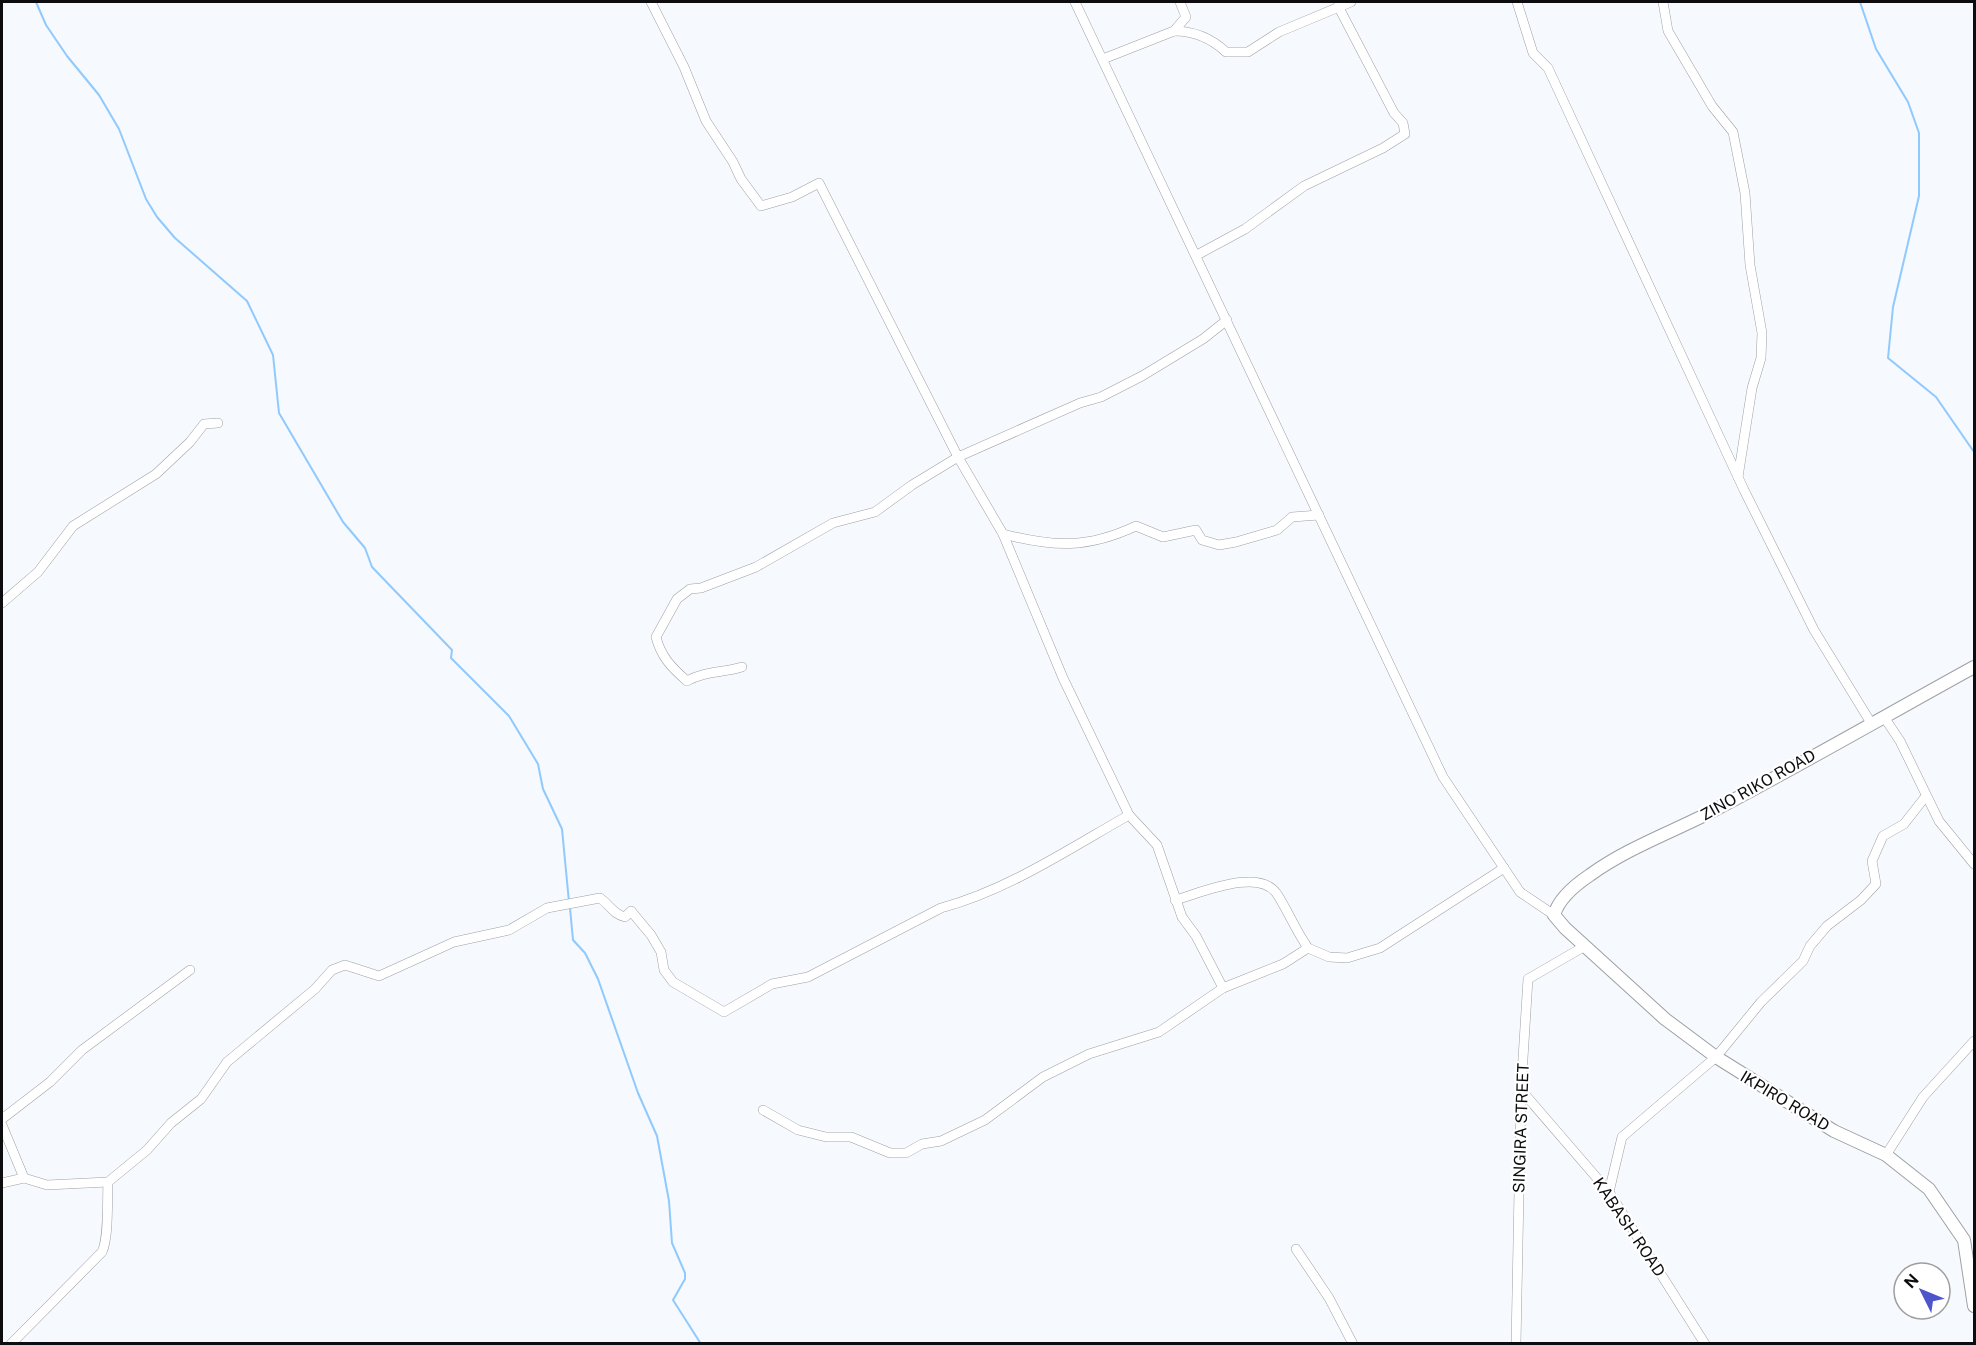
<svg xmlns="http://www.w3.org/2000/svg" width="1976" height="1345" font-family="'Public Sans',sans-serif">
  <rect width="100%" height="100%" fill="#f6f9fd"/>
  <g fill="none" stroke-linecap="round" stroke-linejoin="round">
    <g stroke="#90c9fd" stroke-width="2">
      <polyline points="36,2 46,25 67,56 99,95 119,129 146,199 157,217 175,238 247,301 273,355 279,413 343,522 365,548 372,567 452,650 451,658 509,716 538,764 543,789 562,829 569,902"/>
      <polyline points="1860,2 1876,49 1908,102 1919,133 1919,196 1893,307 1888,358 1936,397 1974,452"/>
      <polyline points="570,908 573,940 585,953 598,979 638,1093 657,1136 669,1201 672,1243 685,1273 685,1279 673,1300 701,1344"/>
    </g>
    <defs>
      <g id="minor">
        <polyline points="651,2 684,67 706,121 733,162 741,179 761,206 792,197 819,183 958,457 1003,534 1063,678 1129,815 1157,845 1182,917 1196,936 1223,988"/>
        <polyline points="1075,2 1443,777 1520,892 1554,915"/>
        <polyline points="1517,2 1533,53 1548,68 1744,490 1814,630 1871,723"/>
        <polyline points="1663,2 1668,31 1712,106 1733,132 1745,193 1750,265 1762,333 1761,358 1752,388 1738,477"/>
        <path d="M1174 31C1194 31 1211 38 1226 52H1248L1279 32 1351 2"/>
        <polyline points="1103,59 1174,31 1186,17 1180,2"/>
        <polyline points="1197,255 1245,229 1304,186 1383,148 1405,134 1403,123 1394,113 1338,6"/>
        <path d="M1003 534C1054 547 1087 549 1136 526L1163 537 1196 530 1202 540 1219 545 1236 542 1277 530 1292 517 1319 515"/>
        <polyline points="2,603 38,572 73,526 156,474 190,442 204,424 218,423"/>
        <path d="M742 667C722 673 705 671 687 681 672 668 661 657 656 637L677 599 690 589 701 588 756 567 833 523 875 512 912 485 958 457 1080 403 1101 397 1142 376 1203 339 1227 320"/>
        <polyline points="1884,717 1900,741 1939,821 1974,864"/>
        <path d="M1175 900C1201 893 1259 867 1277 894 1288 911 1296 931 1308 948"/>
        <polyline points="1521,1090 1609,1192 1705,1344"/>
        <polyline points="763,1110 798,1130 826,1137 851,1137 890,1153 906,1153 922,1144 941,1141 985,1120 1043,1077 1089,1054 1159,1032 1223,988 1283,964 1308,948 1329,957 1347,958 1380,948 1504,868"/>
        <polyline points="2,1119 50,1082 82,1050 190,970"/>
        <polyline points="2,1125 24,1178"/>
        <polyline points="1886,1155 1923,1097 1974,1041"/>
        <path d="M2 1183 24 1178 47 1185 108 1182 147 1150 171 1123 201 1099 227 1062 315 989 332 970 345 965 379 976 454 942 509 930 547 908 600 898C610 905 613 914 625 917L631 911 651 935 661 952 664 970 673 982 724 1012 772 984 808 977 941 908C1008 890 1069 849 1129 815"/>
        <polyline points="1609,1192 1622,1137 1716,1057 1761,1002 1803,961 1810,946 1827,926 1861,900 1876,884 1872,861 1883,836 1904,824 1926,796"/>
        <polyline points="1296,1249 1329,1298 1353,1344"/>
        <path d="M11 1344 102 1252C109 1237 107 1201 108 1182"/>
        <polyline points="1516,1344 1521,1090 1528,979 1585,946"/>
      </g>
      <path id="tertiary" d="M1974 667C1885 716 1797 767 1707 814 1667 834 1626 849 1590 875 1575 885 1559 898 1554 915L1565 928 1665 1019 1716 1057 1834 1131 1886 1155 1929 1189 1964 1240 1974 1306"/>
    </defs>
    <use href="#minor" stroke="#9ea0a3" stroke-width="10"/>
    <use href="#tertiary" stroke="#9ea0a3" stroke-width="14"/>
    <use href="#minor" stroke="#fff" stroke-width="9"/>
    <use href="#tertiary" stroke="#fff" stroke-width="12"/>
  </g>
  <g text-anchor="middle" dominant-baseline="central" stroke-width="4.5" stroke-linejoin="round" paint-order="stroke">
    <g font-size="16" fill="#0d0d0f" stroke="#fff">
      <text transform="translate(1758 785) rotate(-29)">ZINO RIKO ROAD</text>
      <text transform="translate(1785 1101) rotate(31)">IKPIRO ROAD</text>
      <text transform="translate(1521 1128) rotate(-88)">SINGIRA STREET</text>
      <text transform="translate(1629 1227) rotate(56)">KABASH ROAD</text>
    </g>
  </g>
  <rect width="1976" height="1345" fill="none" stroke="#0d0d0f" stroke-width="6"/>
  <g transform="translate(1922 1291) rotate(313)"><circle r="28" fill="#ffffff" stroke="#9e9e9f" stroke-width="1.5"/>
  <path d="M0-4.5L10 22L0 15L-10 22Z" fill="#4e55cb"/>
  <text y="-9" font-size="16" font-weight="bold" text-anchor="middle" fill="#0d0d0f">N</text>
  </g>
</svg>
